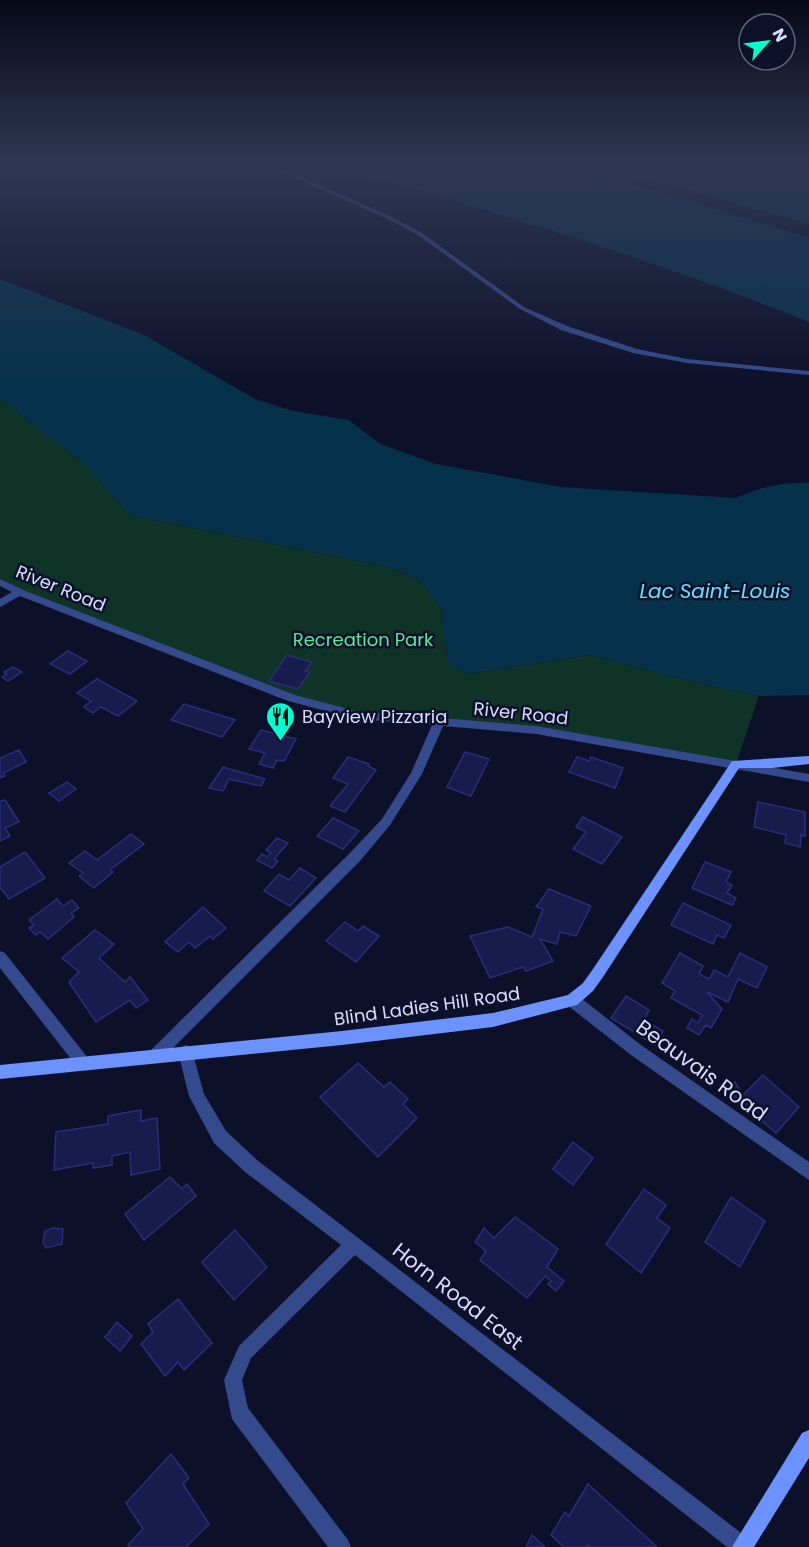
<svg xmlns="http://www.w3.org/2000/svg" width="809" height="1547" font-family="Poppins,sans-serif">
  <rect width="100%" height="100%" fill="#0d1029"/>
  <polygon fill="#103328" points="0,399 88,467 129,515 388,567 418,579 440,606 449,665 468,674 589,655 714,687 759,696 736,764 536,730 356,715 292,698 0,582"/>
  <g fill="#05324a">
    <path d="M342 167H566L677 197 809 238V322C657 260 499 214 342 167Z"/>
    <polygon points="606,167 809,167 809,224"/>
    <path d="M0 279 144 335 255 399 293 411 349 420 380 444 436 464 561 487 736 498C761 487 781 482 809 483V695L759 696 714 687 589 655 468 674 449 665 440 606 418 579 388 567 129 515 88 467 0 399Z"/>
  </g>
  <g fill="#181c4c" stroke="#282e7a" stroke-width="1.5">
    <polygon points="68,651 87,661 70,674 50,664"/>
    <polygon points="287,655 312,662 305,671 310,672 298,689 269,681"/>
    <polygon points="13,667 22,672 8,681 2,677 7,674 4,672"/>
    <polygon points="97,679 137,701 118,716 101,707 93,713 84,707 91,701 77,693"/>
    <polygon points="184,704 235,720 222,737 171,720"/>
    <polygon points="261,730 296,739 284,761 277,760 273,768 259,764 265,753 249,749"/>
    <polygon points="19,750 26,762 3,773 5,776 0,778 0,758"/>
    <polygon points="465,752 489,759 471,796 447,787"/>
    <polygon points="348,757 369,764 368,766 376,770 345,812 330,806 348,784 333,778"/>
    <polygon points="577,757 589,761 591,757 623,768 615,788 569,772"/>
    <polygon points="223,767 265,779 261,786 229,779 223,791 209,788"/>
    <polygon points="67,782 76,789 59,801 49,793"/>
    <polygon points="5,800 19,822 5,828 10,836 0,841 0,801"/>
    <polygon points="758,802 805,812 805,836 801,835 800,847 785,843 786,835 754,827"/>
    <polygon points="583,817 622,837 602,864 573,849 586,832 576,827"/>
    <polygon points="333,818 359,831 343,849 317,836"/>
    <polygon points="131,834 144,844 110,870 113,872 94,888 79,876 83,873 69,863 85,851 97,860"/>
    <polygon points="277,838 288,843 274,859 278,861 272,868 257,860 262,854 267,857 271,853 266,850"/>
    <polygon points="25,852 45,878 9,899 0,887 0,867"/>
    <polygon points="705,862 731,872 726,882 732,885 727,893 736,898 732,905 692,888"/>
    <polygon points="300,868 316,878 290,906 264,891 279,874 289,880"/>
    <polygon points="549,889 591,906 576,936 560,932 557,944 540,939 553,961 526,971 523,967 490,978 470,936 508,927 532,937 543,909 536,907"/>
    <polygon points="57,899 63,906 72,900 79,908 71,913 74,917 48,939 40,932 36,935 29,928 34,925 29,920"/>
    <polygon points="683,903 731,925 724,938 717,935 713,944 671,925"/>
    <polygon points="203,907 226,928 213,939 210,936 195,948 189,942 178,952 165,942"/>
    <polygon points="345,922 358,931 363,926 379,936 356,962 326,941"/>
    <polygon points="95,930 114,944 99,958 125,982 130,977 148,1000 136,1008 130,1000 96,1022 69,982 79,972 62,958"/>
    <polygon points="680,953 703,966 699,974 709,979 714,970 728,977 740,953 767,967 757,988 738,979 728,1002 707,992 722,1009 711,1028 706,1025 699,1035 687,1028 692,1019 698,1023 702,1015 671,998 675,991 662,983"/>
    <polygon points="626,996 649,1010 644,1020 663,1031 655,1045 611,1018"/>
    <polygon points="358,1063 384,1087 390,1082 408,1099 403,1104 417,1118 378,1157 320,1097"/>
    <polygon points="763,1075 799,1107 776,1133 741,1103 739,1097 728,1098 724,1086 735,1082 743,1095"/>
    <polygon points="141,1110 141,1121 157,1118 160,1169 131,1175 130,1152 112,1156 112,1165 93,1168 93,1163 54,1170 56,1132 108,1124 108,1116"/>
    <polygon points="573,1142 593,1158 573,1185 553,1169"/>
    <polygon points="170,1177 182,1189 187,1184 196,1196 144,1240 125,1214"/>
    <polygon points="644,1189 666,1205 657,1218 670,1228 641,1273 606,1244"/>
    <polygon points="731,1197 765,1221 740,1267 705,1242"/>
    <polygon points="515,1217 558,1249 547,1267 564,1281 556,1291 548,1284 551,1281 545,1276 527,1298 480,1260 486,1251 475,1242 484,1228 494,1238"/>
    <polygon points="53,1228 63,1229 62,1244 46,1248 43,1242 45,1231"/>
    <polygon points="235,1230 267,1267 234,1300 202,1262"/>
    <polygon points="178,1299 212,1343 184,1370 178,1362 165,1376 141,1344 153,1332 148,1324"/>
    <polygon points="117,1322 132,1336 120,1351 105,1337"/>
    <polygon points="171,1454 189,1478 183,1484 209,1524 186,1547 130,1547 128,1545 143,1529 126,1503"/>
    <polygon points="588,1484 657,1547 590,1547 588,1545 587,1547 564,1547 551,1535 565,1512 569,1516"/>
    <polygon points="532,1535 545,1547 526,1547"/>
  </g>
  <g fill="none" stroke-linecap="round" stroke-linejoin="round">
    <g fill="#344a8c" fill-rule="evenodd">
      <polygon points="270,167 278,167 390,216 422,233 524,307 567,326 637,349 687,359 809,371 809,375 687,363 633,353 561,330 520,309 418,235 386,218"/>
      <polygon points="0,579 23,590 295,695 356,711 536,726 809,774 809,782 536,734 443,726 422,774 390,825 360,861 160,1061 155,1063 150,1061 147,1056 150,1051 350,853 382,819 411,773 432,725 356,719 288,701 20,596 0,607 0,599 12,592 0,586"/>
      <polygon points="0,951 5,953 88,1058 91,1063 88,1068 83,1070 78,1068 0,968"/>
      <polygon points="572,994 577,995 641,1045 809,1162 809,1180 631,1055 567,1005 565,1000 567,995"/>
      <polygon points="186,1045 191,1047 204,1094 226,1131 257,1160 749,1539 752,1547 727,1547 355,1255 251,1358 242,1380 248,1408 348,1540 351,1547 328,1547 232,1419 224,1380 239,1346 341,1245 245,1172 214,1143 189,1096 178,1052 181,1047"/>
    </g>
    <g fill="#6c92ff" fill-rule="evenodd">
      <polygon points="809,756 809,764 772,768 739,768 603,977 593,991 577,1005 493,1027 342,1045 0,1079 0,1065 342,1031 493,1013 568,995 583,983 593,969 732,761"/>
      <polygon points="809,1430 809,1458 754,1547 732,1547 802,1433"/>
    </g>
  </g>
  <linearGradient id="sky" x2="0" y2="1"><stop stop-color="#070917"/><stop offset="0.43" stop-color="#2f3754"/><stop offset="1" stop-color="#2f3754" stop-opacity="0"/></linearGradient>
  <rect width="809" height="384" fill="url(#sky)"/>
  <defs>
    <symbol id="restaurant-pin" viewBox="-11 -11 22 30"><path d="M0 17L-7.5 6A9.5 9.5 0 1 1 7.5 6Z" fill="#01ffd1" stroke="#0d1029"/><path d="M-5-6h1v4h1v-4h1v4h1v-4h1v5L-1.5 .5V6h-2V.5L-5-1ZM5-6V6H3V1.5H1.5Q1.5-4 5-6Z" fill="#111"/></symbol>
  </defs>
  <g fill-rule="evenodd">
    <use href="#restaurant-pin" x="264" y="700" width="33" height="45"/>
  </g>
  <g text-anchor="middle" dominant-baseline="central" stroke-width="5" stroke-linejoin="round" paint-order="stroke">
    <g font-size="18" fill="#d5dcff" stroke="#0d1029">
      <text transform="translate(61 588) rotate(22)">River Road</text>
      <text transform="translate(521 713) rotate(6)">River Road</text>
      <text transform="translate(427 1006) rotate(-8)">Blind Ladies Hill Road</text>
    </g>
    <g font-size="18" fill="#55eb9b" stroke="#0d1029">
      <text x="363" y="639">Recreation Park</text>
    </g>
    <g font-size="18" fill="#d5dcff" stroke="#0d1029" text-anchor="start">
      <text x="302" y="716">Bayview Pizzaria</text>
    </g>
    <g font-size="20" font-style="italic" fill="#63e3ff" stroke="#0d1029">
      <text x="715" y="591">Lac Saint-Louis</text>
    </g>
    <g font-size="21" fill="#d5dcff" stroke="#0d1029">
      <text transform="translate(702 1070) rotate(36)">Beauvais Road</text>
      <text transform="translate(458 1296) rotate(38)">Horn Road East</text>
    </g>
  </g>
  <g transform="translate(767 42) rotate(62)"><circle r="28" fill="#0d1029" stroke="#5d627f" stroke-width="1.5"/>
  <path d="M0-4.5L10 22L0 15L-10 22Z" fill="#01ffd1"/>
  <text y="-9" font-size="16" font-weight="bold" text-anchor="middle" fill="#d5dcff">N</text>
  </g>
</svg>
